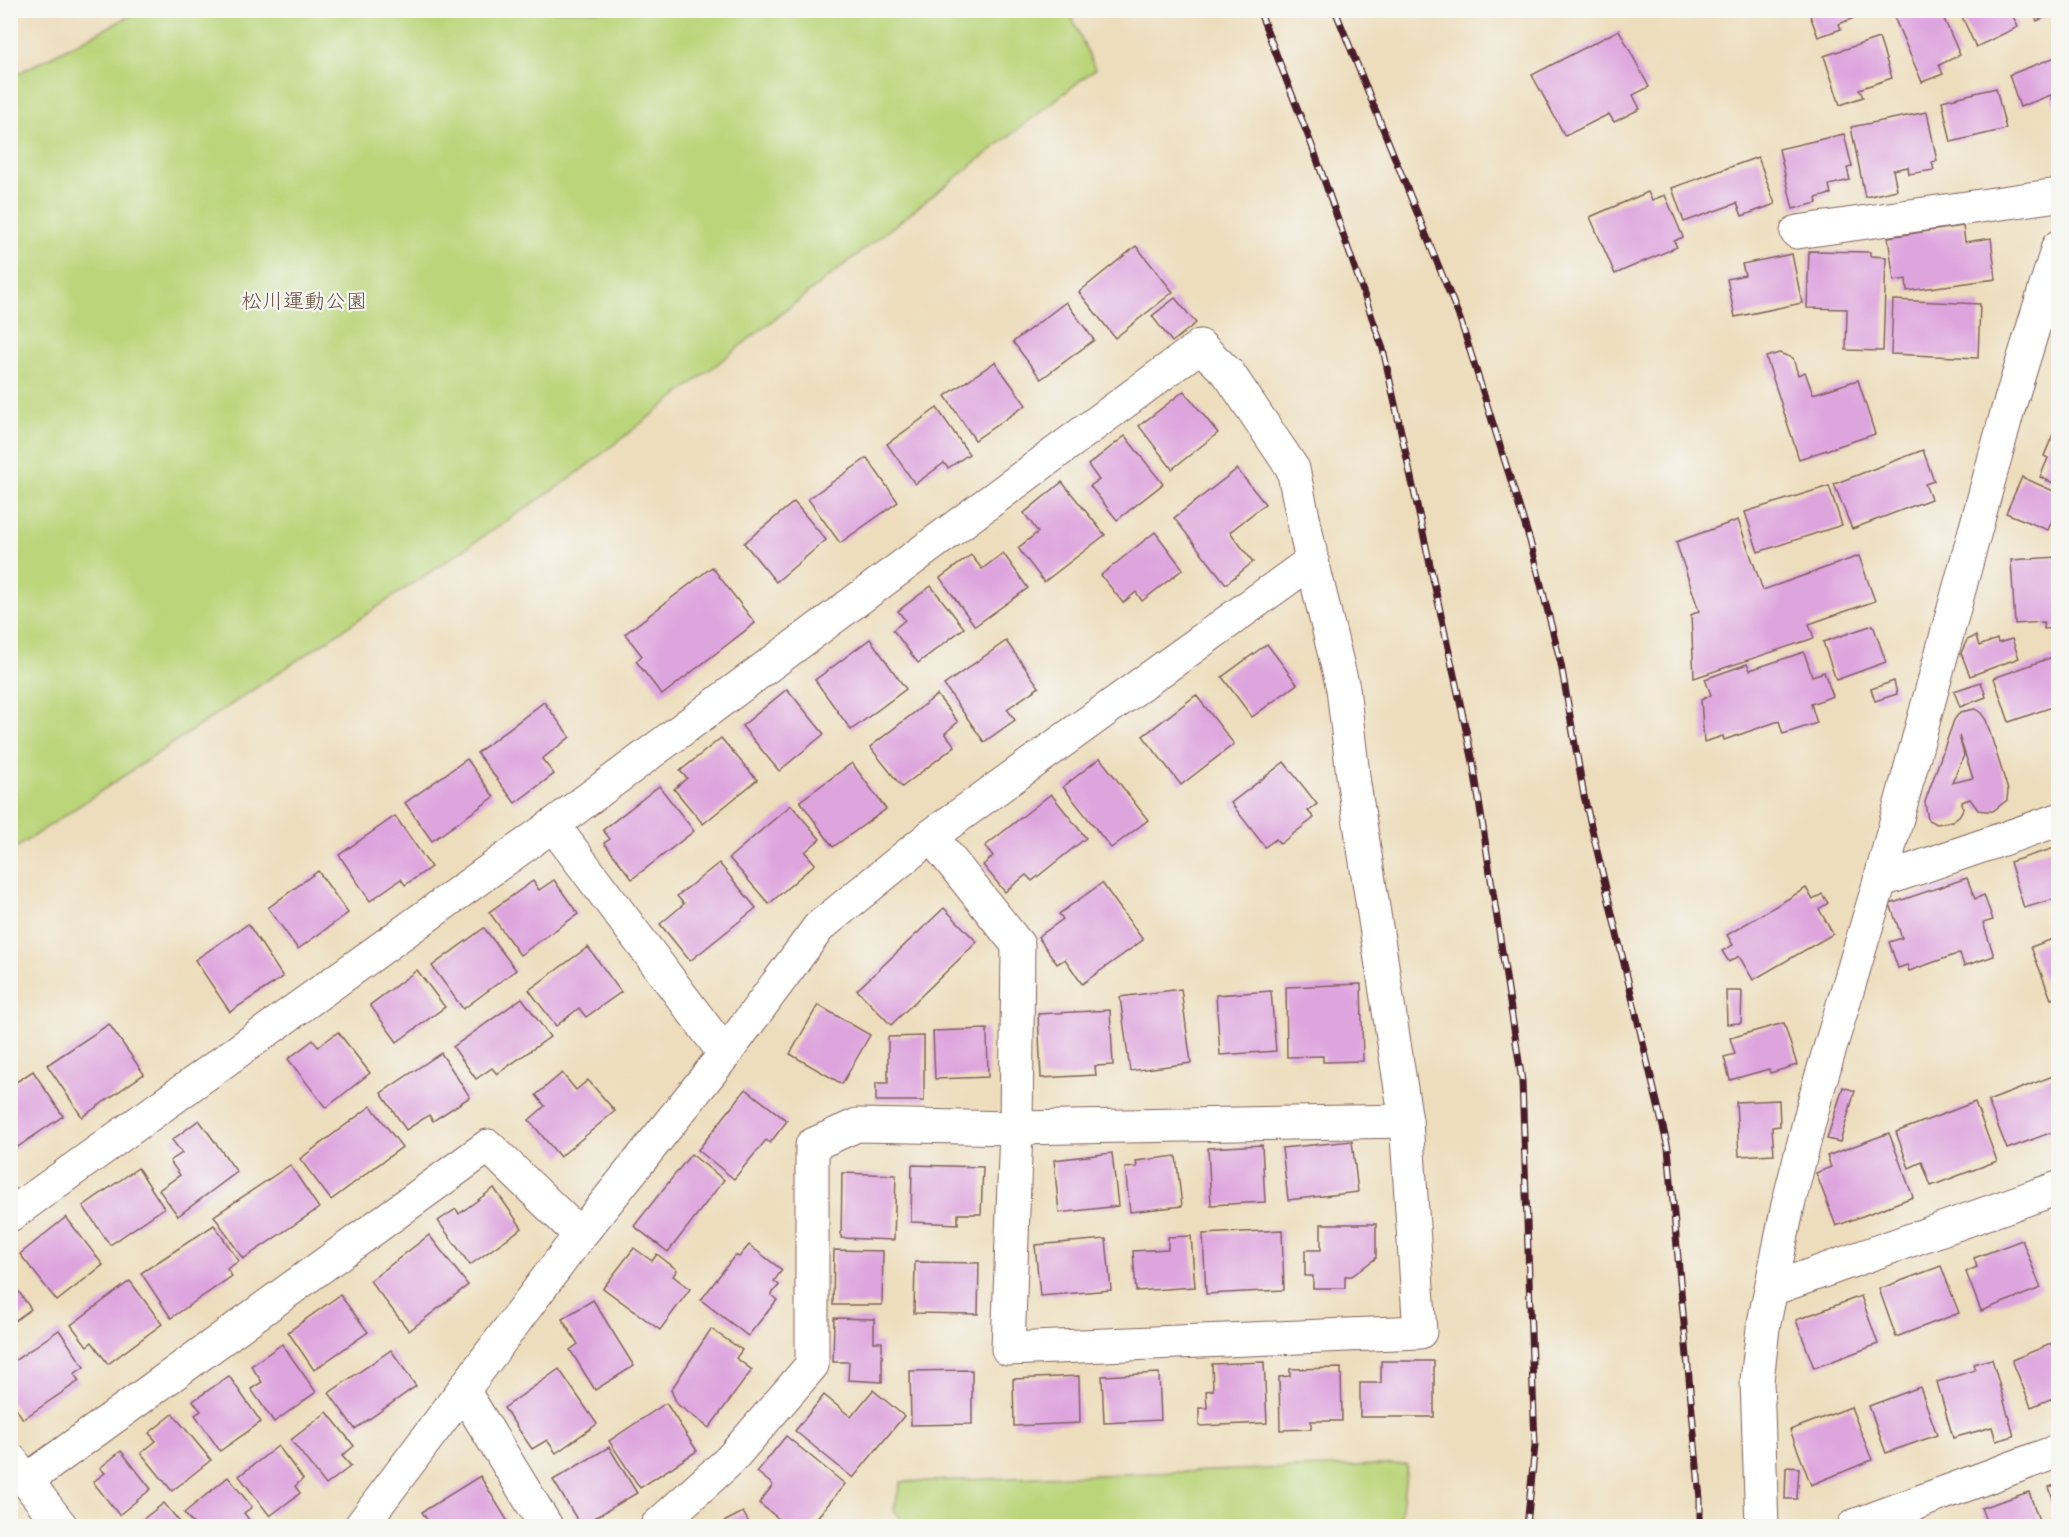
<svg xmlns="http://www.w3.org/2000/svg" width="2069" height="1537" font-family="Dekko,'Klee One',sans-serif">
  <rect width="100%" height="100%" fill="#f6f6f2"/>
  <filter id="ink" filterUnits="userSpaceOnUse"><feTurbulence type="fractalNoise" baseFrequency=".0167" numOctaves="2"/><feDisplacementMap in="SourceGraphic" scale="12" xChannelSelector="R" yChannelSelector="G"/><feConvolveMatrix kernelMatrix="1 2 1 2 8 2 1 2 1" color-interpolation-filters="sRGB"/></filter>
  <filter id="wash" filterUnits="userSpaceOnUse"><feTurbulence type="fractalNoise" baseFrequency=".008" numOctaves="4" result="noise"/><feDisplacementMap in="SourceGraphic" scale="24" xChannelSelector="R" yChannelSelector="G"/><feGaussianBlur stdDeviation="1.35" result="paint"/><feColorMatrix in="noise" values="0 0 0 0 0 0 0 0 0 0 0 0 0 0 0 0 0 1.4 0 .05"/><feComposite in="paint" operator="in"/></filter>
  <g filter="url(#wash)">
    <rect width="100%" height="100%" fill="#edddbc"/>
    <g fill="#bbd57a" stroke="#827a52" stroke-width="1.5">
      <polygon points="140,11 1069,11 1095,69 571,478 11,851 11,77"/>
      <polygon points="1407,1464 1400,1526 903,1526 894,1509 901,1482"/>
    </g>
    <g id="blocks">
      <g fill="#dea4de" fill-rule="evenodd">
        <polygon points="1808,10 1871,10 1871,11 1839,24 1841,29 1818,37"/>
        <polygon points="1909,10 1940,10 1960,55 1939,65 1943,74 1922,82 1894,17"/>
        <polygon points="1959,10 2010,10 2018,27 1976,47"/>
        <polygon points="2032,10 2058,10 2058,11 2037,21"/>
        <polygon points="1619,30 1649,87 1633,95 1640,109 1614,122 1609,114 1565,136 1532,75"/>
        <polygon points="1879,38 1892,78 1859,89 1863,97 1840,105 1824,56"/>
        <polygon points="2058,56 2058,116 2051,95 2020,107 2009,75"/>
        <polygon points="1996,88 2006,129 1951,142 1942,101"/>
        <polygon points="1927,112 1937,161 1932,162 1934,170 1909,174 1908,167 1893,170 1897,190 1865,197 1851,127"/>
        <polygon points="1844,134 1852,167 1847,168 1850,180 1829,185 1831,194 1816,198 1817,203 1793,209 1779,149"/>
        <polygon points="1758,157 1775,204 1742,216 1737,203 1684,222 1672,188"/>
        <polygon points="1648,192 1652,200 1665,195 1683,237 1674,241 1677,247 1615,274 1590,217"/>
        <polygon points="1963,226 1965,242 1991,238 1996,279 1907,291 1906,279 1894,281 1888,237"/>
        <polygon points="1136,246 1173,292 1115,338 1079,292"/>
        <polygon points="1809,251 1870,252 1870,256 1886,257 1883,351 1846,350 1847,309 1807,308"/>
        <polygon points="1792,254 1802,303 1735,317 1727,279 1745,275 1742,264"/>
        <polygon points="1175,298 1196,323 1172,342 1152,316"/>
        <polygon points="1893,300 1980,304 1978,358 1891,354"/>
        <polygon points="1066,302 1094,340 1041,379 1013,342"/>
        <polygon points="1779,353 1793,358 1798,375 1805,372 1813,394 1858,380 1875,434 1799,459 1766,357"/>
        <polygon points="995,362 1026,405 975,440 945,396"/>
        <polygon points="1184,391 1218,433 1172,469 1139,426"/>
        <polygon points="937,408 969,454 948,468 944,463 915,484 887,444"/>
        <polygon points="2054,432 2058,433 2058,485 2040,477 2048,458 2044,456"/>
        <polygon points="1125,436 1163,484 1117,520 1090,486 1099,480 1088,465"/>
        <polygon points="1923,450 1934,481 1925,484 1931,499 1852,529 1834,484"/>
        <polygon points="867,458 898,502 840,543 808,499"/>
        <polygon points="1237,469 1265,504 1230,532 1253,562 1226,584 1174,518"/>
        <polygon points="2022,477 2058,493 2058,520 2053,518 2048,530 2006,513"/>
        <polygon points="1062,482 1105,535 1044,582 1018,548 1038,532 1024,513"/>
        <polygon points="1829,486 1842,525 1758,552 1745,512"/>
        <polygon points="794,502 826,540 776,582 744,543"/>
        <polygon points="1738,520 1763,590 1859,556 1875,601 1809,624 1814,638 1694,678 1691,615 1699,611 1676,542"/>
        <polygon points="1155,532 1183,569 1142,601 1136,592 1123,603 1101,575"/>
        <polygon points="1003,553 1028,588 975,626 940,578 971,555 982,569"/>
        <polygon points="2058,557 2058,628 2044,629 2044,622 2015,624 2011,560"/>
        <polygon points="712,567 755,623 662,695 636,661 642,656 625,634"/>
        <polygon points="931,586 964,628 918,663 893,630 905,620 898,611"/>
        <polygon points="1873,625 1886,662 1836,680 1823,642"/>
        <polygon points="1976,636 1979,646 1997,639 1998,643 2012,639 2019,658 1970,676 1961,653 1967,640"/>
        <polygon points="870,639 906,689 851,730 815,680"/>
        <polygon points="1006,641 1039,687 1007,709 1015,720 984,742 944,685"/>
        <polygon points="1267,644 1297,684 1252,717 1222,677"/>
        <polygon points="1804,652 1812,676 1824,672 1833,696 1811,704 1817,723 1783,734 1779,721 1724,740 1723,736 1704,742 1701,700 1711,695 1705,679 1747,664 1750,670"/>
        <polygon points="2058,655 2058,705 2009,722 1994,678"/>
        <polygon points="1894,681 1897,694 1875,701 1871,689"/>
        <polygon points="1981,682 1986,697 1960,707 1954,691"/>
        <polygon points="787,689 824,734 779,771 742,726"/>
        <polygon points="937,695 958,722 945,733 955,746 902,787 870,747"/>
        <polygon points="1196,695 1234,744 1181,785 1143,736"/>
        <polygon points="544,702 570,737 542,759 554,774 515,803 477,753"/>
        <path d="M1975 709 1981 713 1986 720 2008 790 2007 800 1993 811H1985L1978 810 1970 799 1962 802 1963 809 1959 816 1952 821 1937 824 1928 820 1925 802 1954 720 1960 712ZM1959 736 1973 778 1952 783 1964 755Z"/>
        <polygon points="721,738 757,780 703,824 674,789 687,778 680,771"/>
        <polygon points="1100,758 1148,820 1111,848 1063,787"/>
        <polygon points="467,759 494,797 432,841 405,803"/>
        <polygon points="1284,762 1317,804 1308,811 1314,818 1280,844 1276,839 1265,847 1231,803"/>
        <polygon points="852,763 886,809 833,847 800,801"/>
        <polygon points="659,786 694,831 632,879 604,843 610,839 603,830"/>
        <polygon points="1051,794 1086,838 1032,881 1026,875 1005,892 983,865 993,856 985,846"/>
        <polygon points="791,805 820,839 805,852 815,864 769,904 729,858"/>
        <polygon points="395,816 431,867 405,885 401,879 370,901 339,855"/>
        <polygon points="2058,847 2058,898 2024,908 2010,862"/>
        <polygon points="719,863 756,908 690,961 660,924 684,904 677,896"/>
        <polygon points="318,871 348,913 298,949 268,908"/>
        <polygon points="1967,878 1975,899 1984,895 1993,920 1983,923 1994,956 1964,966 1960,953 1909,971 1907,965 1898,968 1889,942 1902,938 1890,904"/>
        <polygon points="554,880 578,914 520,955 489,912 533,881 539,890"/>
        <polygon points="1102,883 1143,940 1082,984 1065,959 1057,964 1038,937 1063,919 1059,914"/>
        <polygon points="1806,888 1813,900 1822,894 1828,903 1819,909 1833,934 1753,980 1739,956 1729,962 1722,951 1733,945 1727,935"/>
        <polygon points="944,908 977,942 891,1025 857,990"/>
        <polygon points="248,924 283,977 230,1012 195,960"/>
        <polygon points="484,928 516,970 463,1009 432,966"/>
        <polygon points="2058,937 2058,997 2051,999 2031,947"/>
        <polygon points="588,947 621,992 586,1017 579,1008 556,1026 529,990"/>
        <polygon points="417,970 445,1007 397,1042 370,1005"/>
        <polygon points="1361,984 1363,1061 1323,1062 1323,1056 1287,1057 1286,987"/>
        <polygon points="1181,989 1191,1063 1130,1071 1120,997"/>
        <polygon points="1271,991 1276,1051 1220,1055 1216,995"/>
        <polygon points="1726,991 1742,991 1741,1023 1727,1024"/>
        <polygon points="522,998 550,1037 497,1074 492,1068 476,1079 453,1047"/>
        <polygon points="818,1005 870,1035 842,1084 790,1054"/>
        <polygon points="1110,1010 1113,1065 1095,1066 1096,1075 1041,1078 1038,1014"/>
        <polygon points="1784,1023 1797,1065 1770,1073 1769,1069 1730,1080 1724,1057 1735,1054 1730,1038"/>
        <polygon points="109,1024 144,1074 82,1117 47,1065"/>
        <polygon points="987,1029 988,1077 935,1079 933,1031"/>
        <polygon points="338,1032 370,1073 326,1108 288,1059 313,1040 318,1047"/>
        <polygon points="924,1036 924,1101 876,1101 876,1083 888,1083 888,1037"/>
        <polygon points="441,1053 470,1097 433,1121 429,1115 406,1130 381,1093"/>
        <polygon points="33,1071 63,1116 10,1152 10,1086"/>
        <polygon points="562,1073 576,1090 588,1080 615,1111 560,1157 529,1120 545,1106 536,1095"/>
        <polygon points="2053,1076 2058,1091 2058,1130 2007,1149 1988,1101"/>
        <polygon points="1843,1087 1855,1091 1840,1142 1827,1139"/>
        <polygon points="746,1089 787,1121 770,1143 766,1140 734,1179 698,1150"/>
        <polygon points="1779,1100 1780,1126 1772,1127 1774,1154 1739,1156 1736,1102"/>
        <polygon points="1975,1102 1997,1161 1931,1186 1922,1162 1909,1168 1896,1132"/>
        <polygon points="371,1106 402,1147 331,1200 300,1159"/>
        <polygon points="199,1120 237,1172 178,1216 159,1190 180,1175 170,1161 182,1153 172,1140"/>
        <polygon points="1889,1133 1913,1197 1836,1226 1816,1173 1831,1167 1827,1156"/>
        <polygon points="1352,1141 1358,1192 1288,1200 1282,1148"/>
        <polygon points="1262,1145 1265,1202 1211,1205 1208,1148"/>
        <polygon points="1112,1153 1118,1206 1059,1213 1054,1160"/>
        <polygon points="691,1154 724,1180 668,1252 634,1226"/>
        <polygon points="1176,1156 1182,1206 1130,1212 1125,1168 1137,1167 1136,1161"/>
        <polygon points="290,1165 319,1208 243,1259 214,1216"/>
        <polygon points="912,1165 983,1167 981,1214 958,1214 958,1224 911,1222"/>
        <polygon points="138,1168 164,1208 110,1245 83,1206"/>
        <polygon points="842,1173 896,1175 894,1240 841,1238"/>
        <polygon points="494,1188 522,1228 470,1265 438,1221 456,1209 459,1214"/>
        <polygon points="66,1217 103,1265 57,1301 20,1254"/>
        <polygon points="1321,1224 1376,1224 1376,1258 1352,1276 1345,1276 1345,1288 1313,1288 1313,1276 1305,1276 1305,1250 1321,1250"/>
        <polygon points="214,1225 239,1261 227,1269 232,1276 171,1318 141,1273"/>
        <polygon points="1282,1230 1284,1290 1206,1294 1203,1234"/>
        <polygon points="429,1235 468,1285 409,1331 370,1281"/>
        <polygon points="1191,1236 1195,1287 1136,1291 1133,1251 1168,1249 1168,1237"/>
        <polygon points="2058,1236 2058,1257 2052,1238"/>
        <polygon points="1106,1239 1111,1290 1040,1296 1035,1245"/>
        <polygon points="2022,1240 2041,1288 1981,1311 1966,1272 1977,1267 1974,1258"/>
        <polygon points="749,1245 782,1270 774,1281 779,1285 771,1295 777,1300 748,1336 701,1300 735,1255 739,1257"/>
        <polygon points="634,1248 652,1261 657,1254 677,1270 673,1276 690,1289 660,1330 603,1288"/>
        <polygon points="834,1250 883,1251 882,1305 833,1305"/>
        <polygon points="915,1262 979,1263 978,1314 914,1313"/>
        <polygon points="1941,1266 1959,1313 1896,1337 1879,1289"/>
        <polygon points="10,1279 31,1309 10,1324"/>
        <polygon points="130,1281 162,1324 108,1364 92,1342 87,1346 71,1325"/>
        <polygon points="340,1295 368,1332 314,1370 288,1332"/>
        <polygon points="1861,1296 1878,1344 1814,1368 1796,1320"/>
        <polygon points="593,1300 634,1366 595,1390 570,1350 578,1344 562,1319"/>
        <polygon points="834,1318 874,1319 874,1342 882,1342 882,1382 848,1380 849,1362 833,1362"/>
        <polygon points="711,1329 742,1350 736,1358 752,1370 709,1428 677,1404 671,1390"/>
        <polygon points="59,1330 84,1367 74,1374 79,1381 23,1419 10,1400 10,1364"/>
        <polygon points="2058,1341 2058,1396 2031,1407 2012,1360"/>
        <polygon points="282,1344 316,1392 274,1422 251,1389 262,1382 251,1366"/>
        <polygon points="391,1350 416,1386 355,1429 329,1393"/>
        <polygon points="1992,1359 2014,1436 1996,1441 1992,1427 1953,1438 1937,1382 1975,1370 1973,1364"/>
        <polygon points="1381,1361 1434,1361 1434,1417 1360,1417 1360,1383 1381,1383"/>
        <polygon points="1264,1362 1267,1423 1199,1426 1199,1408 1207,1408 1206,1391 1213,1390 1212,1364"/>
        <polygon points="1341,1368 1342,1421 1311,1421 1311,1429 1280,1430 1279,1377 1290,1376 1290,1369"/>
        <polygon points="559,1369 597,1424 556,1453 547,1440 532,1449 504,1408"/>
        <polygon points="972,1370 972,1424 911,1425 910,1371"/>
        <polygon points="1159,1373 1161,1420 1104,1423 1102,1376"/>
        <polygon points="229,1376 261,1422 220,1451 195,1415 201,1411 193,1401"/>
        <polygon points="1079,1376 1080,1423 1014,1426 1013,1379"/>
        <polygon points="1920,1387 1937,1435 1886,1453 1869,1406"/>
        <polygon points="873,1390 904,1416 853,1478 795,1431 824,1395 851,1417"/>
        <polygon points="666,1403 697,1451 640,1488 609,1441"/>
        <polygon points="1851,1407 1872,1460 1811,1485 1790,1430"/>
        <polygon points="327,1412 354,1446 342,1456 351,1466 326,1485 291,1440"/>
        <polygon points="173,1414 211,1460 172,1491 141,1453 156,1441 149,1433"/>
        <polygon points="786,1436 845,1484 810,1526 788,1526 759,1503 773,1485 757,1472"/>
        <polygon points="278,1446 303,1479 295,1486 300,1493 270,1516 239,1476"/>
        <polygon points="609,1447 637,1493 581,1526 553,1480"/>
        <polygon points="121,1451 151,1489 119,1515 93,1482 105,1473 100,1468"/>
        <polygon points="1786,1467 1799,1468 1797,1499 1785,1499"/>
        <polygon points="480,1476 510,1525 507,1526 431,1526 422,1512"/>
        <polygon points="228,1477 252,1507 244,1513 253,1525 195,1526 184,1513"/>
        <polygon points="2058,1484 2058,1514 2049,1487"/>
        <polygon points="2029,1492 2041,1526 1988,1526 1981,1508"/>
        <polygon points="164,1503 183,1526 134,1526"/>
        <polygon points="743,1512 751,1526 716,1526"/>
      </g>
    </g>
  </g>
  <g filter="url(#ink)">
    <use href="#blocks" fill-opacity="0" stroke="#83625e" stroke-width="1.5"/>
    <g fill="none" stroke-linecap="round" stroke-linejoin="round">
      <defs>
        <g id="street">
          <polyline points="1797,232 2058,195"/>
          <polyline points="553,825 725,1054"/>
          <polyline points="1880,881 2058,820"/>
          <polyline points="10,1215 553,825 1200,346 1229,374 1293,469 1312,561 1343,688 1354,784 1406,1121 1420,1332 1008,1349 1016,1128 1018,945 931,836"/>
          <polyline points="1772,1289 2058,1188"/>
          <polyline points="464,1392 546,1526"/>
          <polyline points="10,1459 61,1526"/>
          <polyline points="27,1480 488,1146 580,1235"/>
          <polyline points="361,1526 580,1235 725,1054 819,927 931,836 1312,561"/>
          <polyline points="657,1526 730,1460 812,1365 812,1145 857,1125 1016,1128 1406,1121"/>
          <polyline points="1762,1526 1757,1381 1763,1328 1788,1205 1816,1095 1880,881 2007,413 2058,247"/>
          <polyline points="1854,1526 2058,1451"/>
        </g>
      </defs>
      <use href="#street" stroke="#83625e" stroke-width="35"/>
      <use href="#street" stroke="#fff" stroke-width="33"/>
      <defs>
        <g id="rail">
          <polyline points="1259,10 1314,151 1383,349 1473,762 1522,1081 1535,1445 1527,1526"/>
          <polyline points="1335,10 1460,319 1530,541 1561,664 1584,796 1668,1148 1700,1499 1700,1526"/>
        </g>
      </defs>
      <use href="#rail" stroke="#4a1f2b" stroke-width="7"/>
      <use href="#rail" stroke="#f6f6f2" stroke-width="4.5" stroke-dasharray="14" stroke-linecap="butt"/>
    </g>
  </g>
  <g text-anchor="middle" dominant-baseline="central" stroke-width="4.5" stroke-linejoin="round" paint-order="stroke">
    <g font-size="21" fill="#664c3f" stroke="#f6f6f2">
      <text x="304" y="304">松川運動公園</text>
    </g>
  </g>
  <rect width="2069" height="1537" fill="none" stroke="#f6f6f2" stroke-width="36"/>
</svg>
